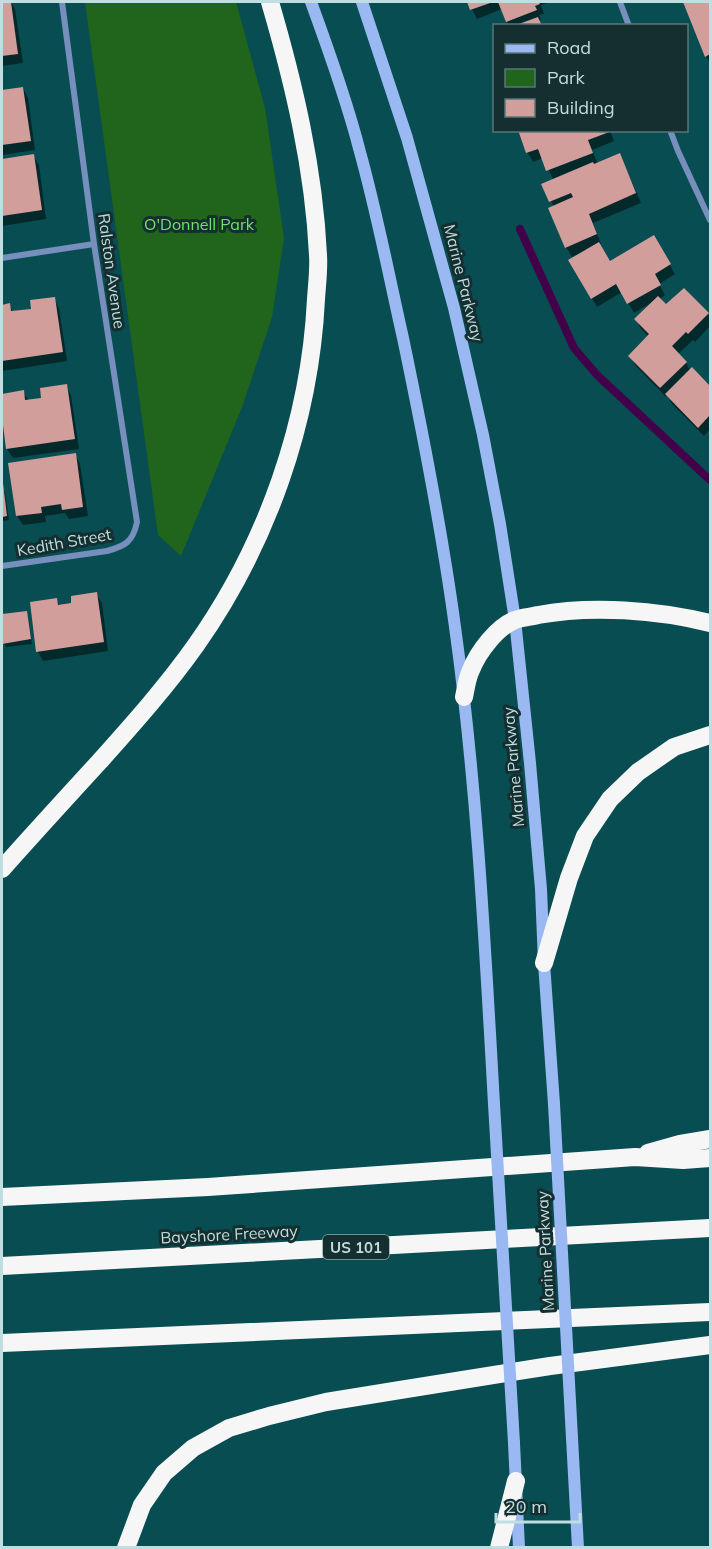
<svg xmlns="http://www.w3.org/2000/svg" width="712" height="1549" font-family="Mulish,sans-serif">
  <rect width="100%" height="100%" fill="#084d52"/>
  <polygon fill="#20651b" points="85,2 236,2 265,108 284,238 272,317 242,407 181,556 158,535"/>
  <g fill="#0007">
    <polygon points="2,2 11,2 15,9 23,63 2,66"/>
    <polygon points="468,2 550,2 541,5 544,14 539,15 541,20 539,20 542,26 509,26 502,9 477,19"/>
    <polygon points="685,2 710,2 710,63 706,56"/>
    <polygon points="23,88 28,98 35,150 2,155 2,91"/>
    <polygon points="519,130 610,130 614,141 592,150 598,164 624,164 641,203 593,223 601,244 599,245 609,263 654,237 675,274 659,284 665,295 659,299 666,306 684,290 708,314 710,319 710,326 695,342 693,340 678,354 686,362 690,371 709,387 710,386 710,429 704,436 672,404 667,395 666,397 635,365 630,356 649,337 641,329 636,319 651,303 634,313 622,292 597,307 570,261 579,256 578,254 572,257 566,247 554,207 543,185 554,181 543,158 533,162 528,153"/>
    <polygon points="33,156 39,165 46,219 2,226 2,161"/>
    <polygon points="54,299 59,308 67,361 2,371 2,306 9,305 13,312 33,310"/>
    <polygon points="66,386 71,395 79,449 13,458 7,449 2,407 2,395 23,392 29,401 43,399"/>
    <polygon points="75,454 80,464 88,516 69,519 65,513 45,516 46,522 23,525 17,516 10,464"/>
    <polygon points="2,488 5,492 9,520 2,521"/>
    <polygon points="96,594 102,603 108,651 43,661 38,652 56,599 60,607 73,604"/>
    <polygon points="26,612 28,617 32,644 6,647 4,643 2,616"/>
  </g>
  <g fill="none" stroke-linecap="round" stroke-linejoin="round">
    <polyline stroke="#42004b" stroke-width="8" points="520,229 574,348 597,375 710,480"/>
  </g>
  <g fill="#d29e9b">
    <polygon points="2,2 11,2 18,54 2,56"/>
    <polygon points="467,2 493,2 470,10"/>
    <polygon points="498,2 539,2 540,4 535,6 537,10 506,22"/>
    <polygon points="683,2 710,2 710,54 705,57"/>
    <polygon points="538,17 542,26 516,26 516,25"/>
    <polygon points="23,87 31,141 2,145 2,90"/>
    <polygon points="518,130 612,130 612,131 588,140 593,153 546,171 538,149 526,153"/>
    <polygon points="620,153 636,193 589,214 597,234 565,248 548,208 573,197 571,193 549,202 541,184 593,162 594,164"/>
    <polygon points="34,154 42,210 2,216 2,159"/>
    <polygon points="654,235 671,264 655,274 661,285 627,304 616,284 591,299 568,260 599,242 610,261"/>
    <polygon points="684,288 709,313 688,334 686,332 672,346 687,362 660,388 628,356 649,334 634,319 658,296 666,304"/>
    <polygon points="55,297 63,352 2,361 2,305 10,303 11,311 31,309 30,300"/>
    <polygon points="692,367 710,386 710,415 698,428 665,394"/>
    <polygon points="67,384 75,439 6,449 2,417 2,394 24,390 25,400 41,398 40,388"/>
    <polygon points="76,453 83,507 62,510 61,504 41,507 42,513 16,516 8,463"/>
    <polygon points="2,483 3,483 7,516 2,517"/>
    <polygon points="97,592 104,642 36,652 30,602 57,598 58,605 71,603 71,596"/>
    <polygon points="27,611 31,639 2,644 2,614"/>
  </g>
  <g fill="none" stroke-linecap="round" stroke-linejoin="round">
    <g stroke="#778fbc" stroke-width="6">
      <polyline points="620,2 629,26"/>
      <polyline points="670,130 678,151 710,220"/>
      <polyline points="2,258 94,244"/>
      <path d="M2 566 107 551C125 546 133 542 137 522L94 244 62 2"/>
    </g>
    <g stroke="#9ab9f2" stroke-width="12">
      <path d="M311 2C329 51 347 101 360 152 377 213 389 276 403 338 423 434 442 530 455 627 477 785 485 945 494 1104"/>
      <polyline points="362,2 407,138 454,308 483,435 500,524 515,620 530,763 541,889 544,963 554,1104"/>
      <polyline points="572,1438 578,1548"/>
      <polyline points="514,1443 519,1548"/>
    </g>
    <g stroke="#f6f6f6" stroke-width="18">
      <path d="M464 697C466 688 467 678 471 670 478 652 497 627 515 620 522 617 531 617 538 615 592 605 657 610 710 623"/>
      <path d="M2 869C34 833 67 797 100 761 133 724 167 686 196 645 267 544 310 422 316 299 317 284 319 269 318 255 314 169 294 84 270 2"/>
      <polyline points="544,963 569,878 585,836 610,799 638,772 674,747 710,735"/>
      <polyline points="648,1153 680,1144 710,1139"/>
      <polyline points="2,1197 208,1187 635,1157 683,1160 710,1158"/>
      <polyline points="2,1266 710,1228"/>
      <polyline points="2,1343 710,1312"/>
      <polyline points="126,1548 142,1505 164,1473 193,1448 229,1428 269,1416 326,1402 400,1390 550,1366 710,1345"/>
      <polyline points="499,1548 516,1481"/>
    </g>
    <g stroke="#9ab9f2" stroke-width="12">
      <polyline points="494,1104 514,1443"/>
      <polyline points="554,1104 572,1438"/>
    </g>
  </g>
  <g text-anchor="middle" dominant-baseline="central" stroke-width="6" stroke-linejoin="round" paint-order="stroke">
    <rect fill="#152f31" stroke="#8da9ab" stroke-width="1.5" x="323" y="1235" width="66" height="24" rx="4.5"/>
    <g font-size="15" font-weight="bold" fill="#c0dddf">
      <text x="356" y="1247">US 101</text>
    </g>
    <g font-size="16" fill="#70e267" stroke="#152f31">
      <text x="199" y="224">O'Donnell Park</text>
    </g>
    <g font-size="16" fill="#c0dddf" stroke="#152f31">
      <text transform="translate(112 271) rotate(82)">Ralston Avenue</text>
      <text transform="translate(464 283) rotate(76)">Marine Parkway</text>
      <text transform="translate(64 542) rotate(-10)">Kedith Street</text>
      <text transform="translate(513 767) rotate(-95)">Marine Parkway</text>
      <text transform="translate(229 1234) rotate(-3)">Bayshore Freeway</text>
      <text transform="translate(545 1251) rotate(-93)">Marine Parkway</text>
    </g>
  </g>
  <rect width="712" height="1549" fill="none" stroke="#c0dddf" stroke-width="6"/>
  <rect x="493" y="24" width="195" height="108" fill="#152f31" stroke="#597577" stroke-width="1.5"/>
  <rect x="505" y="44" width="30" height="9" fill="#9ab9f2" stroke="#597577" stroke-width="1.5"/>
  <text x="547" y="54" font-size="18" fill="#c0dddf">Road</text>
  <rect x="505" y="69" width="30" height="18" fill="#20651b" stroke="#597577" stroke-width="1.5"/>
  <text x="547" y="84" font-size="18" fill="#c0dddf">Park</text>
  <rect x="505" y="99" width="30" height="18" fill="#d29e9b" stroke="#597577" stroke-width="1.5"/>
  <text x="547" y="114" font-size="18" fill="#c0dddf">Building</text>
  <path d="M496 1513v9h84v-9" fill="none" stroke="#c0dddf" stroke-width="3"/>
  <text x="505" y="1513" font-size="18" fill="#c0dddf" stroke="#152f31" stroke-width="4.5" paint-order="stroke">20 m</text>
</svg>
